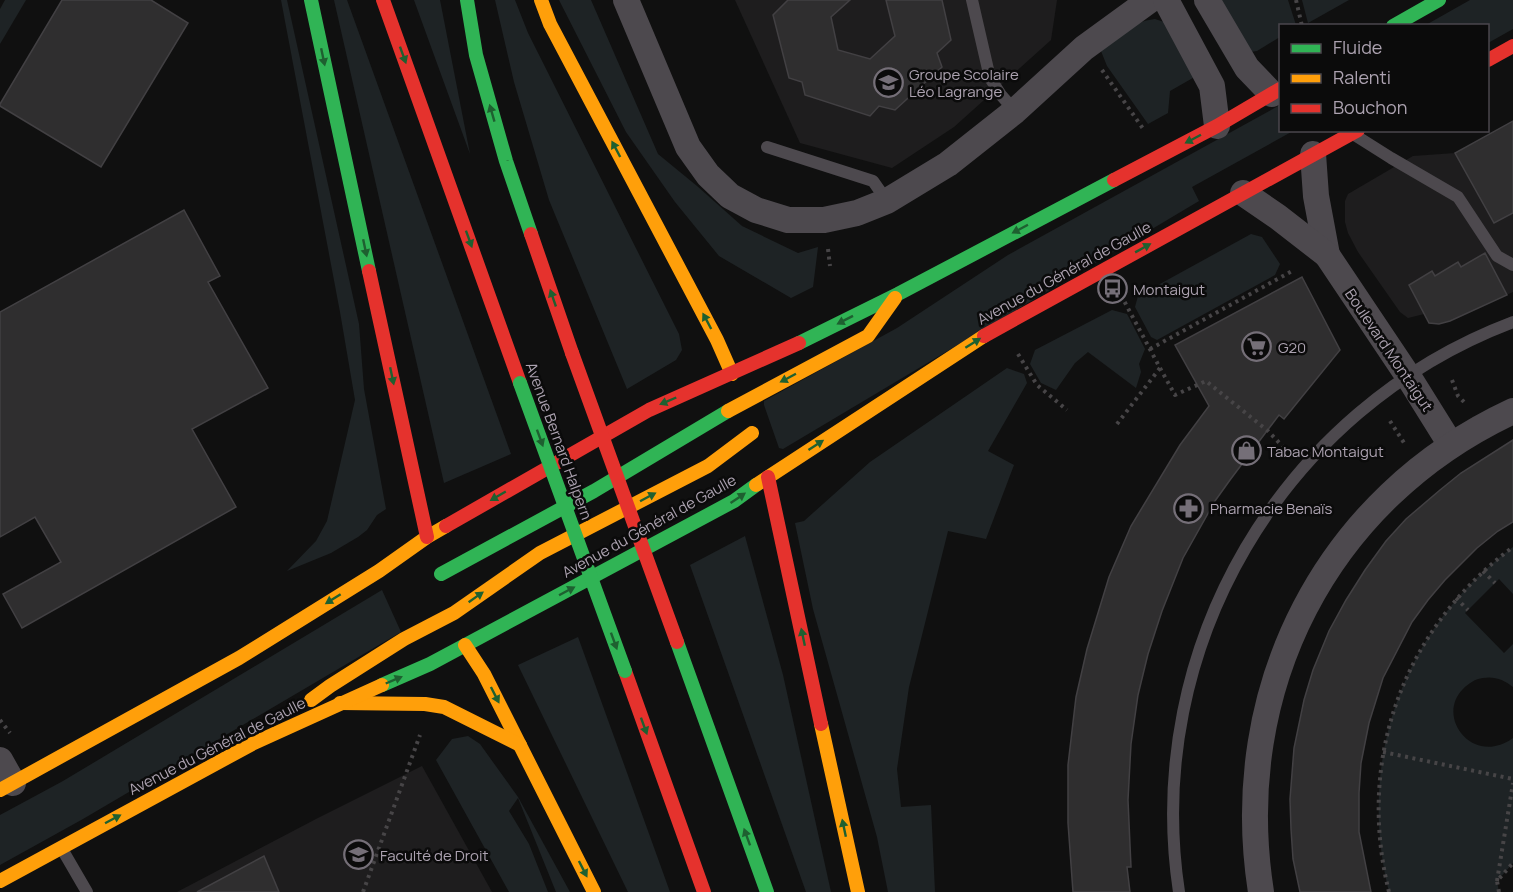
<svg xmlns="http://www.w3.org/2000/svg" width="1513" height="892" font-family="Manrope,sans-serif">
  <rect width="100%" height="100%" fill="#101010"/>
  <g fill="#1e1d1e">
    <polygon points="735,0 1057,0 1051,40 954,127 892,168 800,143"/>
    <polygon points="1513,121 1513,292 1450,321 1439,324 1429,323 1424,314 1408,318 1400,312 1358,252 1348,233 1345,222 1345,201 1348,194 1413,156 1455,153"/>
    <polygon points="422,766 492,892 177,892 316,819"/>
  </g>
  <g fill="#1e2325">
    <polygon points="5,0 26,0 0,44 0,9"/>
    <polygon points="281,0 287,0 359,324 364,389 386,509 377,515 367,530 358,537 331,553 287,571 316,541 327,521 355,400 340,312"/>
    <polygon points="334,0 347,0 511,454 444,483"/>
    <polygon points="414,0 440,0 470,154"/>
    <polygon points="495,0 515,0 528,33 679,334 682,350 676,360 627,389 549,200 514,82"/>
    <polygon points="559,0 591,0 658,154 697,186 742,226 798,253 818,247 813,287 791,298 719,256 675,202 626,132"/>
    <polygon points="1218,0 1288,0 1296,25 1280,26 1280,37 1257,51 1250,52"/>
    <polygon points="1302,0 1349,0 1308,23"/>
    <polygon points="1470,0 1513,0 1513,29 1488,43 1488,26 1424,26"/>
    <path d="M1155 19 1164 22 1198 75 1170 91 1168 113 1148 124 1107 66 1101 51C1120 36 1130 22 1155 19Z"/>
    <polygon points="1280,105 1280,130 1293,131 1192,187 1199,201 783,449 779,448 764,405 764,401 897,328 1008,255"/>
    <polygon points="1251,234 1262,237 1280,264 1275,275 1157,340 1151,337 1135,307 1138,296"/>
    <polygon points="1112,310 1127,314 1145,349 1139,364 1141,372 1136,388 1088,352 1075,363 1056,390 1041,383 1030,364 1035,350"/>
    <polygon points="1007,368 1024,374 1027,383 988,451 1014,465 986,539 948,531 909,687 897,769 901,807 931,805 935,892 888,892 877,837 813,609 795,523 804,521 870,462"/>
    <polygon points="745,536 783,675 831,892 806,892 690,565"/>
    <path d="M1513 547V594L1499 579 1465 613 1504 653 1513 644V687C1504 680 1495 676 1483 678 1475 679 1469 683 1463 689 1435 717 1473 767 1513 738V863L1497 881 1499 892H1389C1356 759 1403 629 1513 547Z"/>
    <polygon points="382,590 401,632 83,819 0,865 0,815 63,781"/>
    <polygon points="578,637 670,892 628,892 518,665"/>
    <polygon points="468,736 480,744 518,797 570,892 556,892 518,798 509,811 529,844 548,892 509,892 436,760 452,739"/>
  </g>
  <g fill="#2f2e2f" stroke="#424043" stroke-width="1.5">
    <polygon points="62,0 151,0 188,23 101,167 0,106 0,104"/>
    <polygon points="788,0 850,0 831,17 838,50 870,59 895,36 886,0 942,0 951,40 937,53 942,67 895,110 879,106 870,116 805,95 802,82 789,78 773,15"/>
    <polygon points="1513,121 1513,213 1494,223 1455,153"/>
    <polygon points="184,210 220,276 208,282 268,388 192,429 236,507 22,628 3,594 61,562 35,517 0,537 0,312"/>
    <polygon points="1485,253 1507,295 1450,321 1439,324 1429,323 1409,285 1432,271 1435,276 1458,262 1461,267"/>
    <polygon points="1302,277 1340,350 1284,419 1279,415 1230,480 1215,501 1183,558 1162,611 1148,654 1138,695 1131,744 1128,800 1131,867 1127,867 1130,892 1073,892 1068,823 1068,765 1076,697 1087,649 1109,577 1131,526 1180,445 1209,406 1175,345"/>
    <polygon points="1513,440 1513,522 1498,531 1477,548 1445,580 1428,600 1412,622 1383,678 1369,723 1361,763 1359,793 1359,832 1371,892 1300,892 1293,859 1291,829 1290,799 1294,748 1304,700 1313,670 1329,631 1346,600 1365,570 1386,541 1406,519 1440,490 1461,473"/>
    <polygon points="264,856 279,892 197,892"/>
  </g>
  <g fill="none" stroke-linecap="round" stroke-linejoin="round">
    <g stroke="#474547" stroke-width="4" stroke-dasharray="3 4.5" stroke-linecap="butt">
      <polyline points="1296,0 1302,26"/>
      <polyline points="1102,70 1144,130"/>
      <polyline points="828,249 830,266"/>
      <polyline points="1150,349 1294,270"/>
      <polyline points="1018,354 1037,385 1067,410"/>
      <polyline points="1160,368 1175,395 1206,381 1268,431 1289,453"/>
      <polyline points="1452,380 1458,396 1467,405"/>
      <polyline points="1390,421 1406,446"/>
      <polyline points="1117,424 1160,368 1122,297"/>
      <polyline points="1483,571 1495,583"/>
      <polyline points="1456,598 1468,610"/>
      <polyline points="0,720 10,733"/>
      <polyline points="1383,752 1513,779"/>
      <polyline points="1497,881 1513,783"/>
      <polyline points="363,892 420,735"/>
      <path d="M1389 892C1356 759 1403 629 1513 547"/>
      <polyline points="1499,892 1497,881 1513,863"/>
    </g>
    <g stroke="#4d494e" stroke-width="12">
      <polyline points="972,0 990,78 1001,95 1015,111"/>
      <polyline points="1353,134 1391,158 1458,197 1497,256 1513,265"/>
      <polyline points="767,147 873,181 887,201"/>
      <polyline points="62,849 87,892"/>
      <path d="M1179 892C1142 648 1282 409 1513 322"/>
    </g>
    <g stroke="#4d494e" stroke-width="26">
      <polyline points="626,0 688,147 708,175 730,196 756,210 788,220 824,220 857,213 887,201 948,164 1015,111 1084,48 1150,0"/>
      <polyline points="1166,0 1212,86 1217,126"/>
      <polyline points="1207,0 1247,68 1272,94"/>
      <polyline points="1313,154 1316,196 1327,255"/>
      <polyline points="1243,193 1278,217 1327,255 1408,376 1451,445"/>
      <polyline points="0,760 13,783"/>
      <path d="M1261 892C1229 689 1326 498 1513 411"/>
    </g>
    <g stroke="#30b455" stroke-width="14">
      <polyline points="311,0 369,271"/>
      <polyline points="467,0 476,55 506,161 531,234"/>
      <polyline points="1393,26 1439,0"/>
      <polyline points="799,343 898,294 1114,180"/>
      <polyline points="441,574 594,491 728,411"/>
      <polyline points="677,642 767,892"/>
      <polyline points="382,685 430,664 734,501 756,485"/>
    </g>
    <g stroke="#ff9f0a" stroke-width="14">
      <polyline points="541,0 550,24 717,340 732,374"/>
      <polyline points="728,411 868,336 895,298"/>
      <polyline points="756,485 984,336"/>
      <polyline points="465,645 484,674 594,892"/>
      <polyline points="311,700 330,686 404,639 454,613 540,553 708,466 752,433"/>
      <polyline points="340,703 425,704 444,707 520,745"/>
      <polyline points="821,724 858,892"/>
      <polyline points="0,790 239,658 379,571 427,537 446,526"/>
      <polyline points="0,881 252,744 382,685"/>
    </g>
    <g stroke="#e5322d" stroke-width="14">
      <polyline points="383,0 520,383"/>
      <polyline points="1488,60 1513,46"/>
      <polyline points="1114,180 1217,126 1280,89"/>
      <polyline points="531,234 572,353"/>
      <polyline points="369,271 427,537"/>
      <polyline points="984,336 1358,130"/>
      <polyline points="768,477 821,724"/>
      <polyline points="446,526 649,410 799,343"/>
      <polyline points="625,671 704,892"/>
    </g>
    <polyline stroke="#30b455" stroke-width="14" points="520,383 625,671"/>
    <polyline stroke="#e5322d" stroke-width="14" points="572,353 677,642"/>
  </g>
  <defs><path id="oneway-solid" d="M-6-.8H1V-3.2L6.5 0L1 3.2V.8H-6Z" transform="scale(1.5)"/></defs>
  <g fill="#1e6030">
    <use href="#oneway-solid" transform="translate(403 55) rotate(70)"/>
    <use href="#oneway-solid" transform="translate(323 57) rotate(78)"/>
    <use href="#oneway-solid" transform="translate(492 113) rotate(-106)"/>
    <use href="#oneway-solid" transform="translate(1193 139) rotate(152)"/>
    <use href="#oneway-solid" transform="translate(616 149) rotate(-118)"/>
    <use href="#oneway-solid" transform="translate(1020 229) rotate(152)"/>
    <use href="#oneway-solid" transform="translate(469 239) rotate(70)"/>
    <use href="#oneway-solid" transform="translate(365 248) rotate(78)"/>
    <use href="#oneway-solid" transform="translate(1143 248) rotate(-29)"/>
    <use href="#oneway-solid" transform="translate(553 298) rotate(-109)"/>
    <use href="#oneway-solid" transform="translate(845 320) rotate(153)"/>
    <use href="#oneway-solid" transform="translate(707 321) rotate(-118)"/>
    <use href="#oneway-solid" transform="translate(973 343) rotate(-32)"/>
    <use href="#oneway-solid" transform="translate(392 376) rotate(78)"/>
    <use href="#oneway-solid" transform="translate(788 378) rotate(152)"/>
    <use href="#oneway-solid" transform="translate(668 401) rotate(157)"/>
    <use href="#oneway-solid" transform="translate(540 438) rotate(70)"/>
    <use href="#oneway-solid" transform="translate(816 445) rotate(-33)"/>
    <use href="#oneway-solid" transform="translate(498 496) rotate(150)"/>
    <use href="#oneway-solid" transform="translate(648 497) rotate(-28)"/>
    <use href="#oneway-solid" transform="translate(738 498) rotate(-34)"/>
    <use href="#oneway-solid" transform="translate(567 591) rotate(-28)"/>
    <use href="#oneway-solid" transform="translate(476 597) rotate(-35)"/>
    <use href="#oneway-solid" transform="translate(333 599) rotate(148)"/>
    <use href="#oneway-solid" transform="translate(803 637) rotate(-102)"/>
    <use href="#oneway-solid" transform="translate(614 641) rotate(70)"/>
    <use href="#oneway-solid" transform="translate(394 680) rotate(-23)"/>
    <use href="#oneway-solid" transform="translate(495 695) rotate(63)"/>
    <use href="#oneway-solid" transform="translate(644 726) rotate(70)"/>
    <use href="#oneway-solid" transform="translate(113 819) rotate(-28)"/>
    <use href="#oneway-solid" transform="translate(844 828) rotate(-102)"/>
    <use href="#oneway-solid" transform="translate(747 837) rotate(-110)"/>
    <use href="#oneway-solid" transform="translate(583 869) rotate(63)"/>
  </g>
  <defs>
    <symbol id="school-ring" viewBox="-11 -11 22 22"><circle r="9.5" fill="#0b0b0b" stroke="#756f78" stroke-width="1.5"/><path d="M0-5L7-2L0 1L-7-2ZM-4 1L0 2.5L4 1V4Q0 6-4 4Z" fill="#756f78"/></symbol>
    <symbol id="bus-ring" viewBox="-11 -11 22 22"><circle r="9.5" fill="#0b0b0b" stroke="#756f78" stroke-width="1.5"/><path d="M-5-6H5V4H4V6H2V4H-2V6H-4V4H-5ZM-3.5-4V0h7V-4ZM-3.5 1.2v1.5H-2V1.2ZM2 1.2v1.5H3.5V1.2Z" fill="#756f78"/></symbol>
    <symbol id="supermarket-ring" viewBox="-11 -11 22 22"><circle r="9.5" fill="#0b0b0b" stroke="#756f78" stroke-width="1.5"/><path d="M-6-5.5h2.5l.6 2H6L4.5 2H-2.5L-4.4-4H-6ZM-1.5 3.2a1.3 1.3 0 1 0 .1 0ZM3 3.2a1.3 1.3 0 1 0 .1 0Z" fill="#756f78"/></symbol>
    <symbol id="shop-ring" viewBox="-11 -11 22 22"><circle r="9.5" fill="#0b0b0b" stroke="#756f78" stroke-width="1.5"/><path d="M-5-2.5h2.3a2.7 3.5 0 0 1 5.4 0H5L5.5 6h-11ZM-1.5-2.5h3a1.5 2.3 0 0 0-3 0Z" fill="#756f78"/></symbol>
    <symbol id="pharmacy-ring" viewBox="-11 -11 22 22"><circle r="9.5" fill="#0b0b0b" stroke="#756f78" stroke-width="1.5"/><path d="M-2-6h4v4h4v4h-4v4h-4v-4h-4v-4h4Z" fill="#756f78"/></symbol>
    <symbol id="university-ring" viewBox="-11 -11 22 22"><circle r="9.5" fill="#0b0b0b" stroke="#756f78" stroke-width="1.5"/><path d="M0-5L7-2L0 1L-7-2ZM-4 1L0 2.5L4 1V4Q0 6-4 4Z" fill="#756f78"/></symbol>
  </defs>
  <g fill-rule="evenodd">
    <use href="#school-ring" x="872" y="66" width="33" height="33"/>
    <use href="#bus-ring" x="1096" y="272" width="33" height="33"/>
    <use href="#supermarket-ring" x="1240" y="330" width="33" height="33"/>
    <use href="#shop-ring" x="1230" y="434" width="33" height="33"/>
    <use href="#pharmacy-ring" x="1172" y="492" width="33" height="33"/>
    <use href="#university-ring" x="342" y="838" width="33" height="33"/>
  </g>
  <g text-anchor="middle" dominant-baseline="central" stroke-width="5" stroke-linejoin="round" paint-order="stroke">
    <g font-size="15" fill="#aca2b0" stroke="#0b0b0b" text-anchor="start">
      <text x="909" y="74">Groupe Scolaire<tspan x="909" dy="17">Léo Lagrange</tspan></text>
      <text x="1133" y="289">Montaigut</text>
      <text x="1278" y="347">G20</text>
      <text x="1267" y="451">Tabac Montaigut</text>
      <text x="1210" y="508">Pharmacie Benaïs</text>
      <text x="380" y="855">Faculté de Droit</text>
    </g>
    <g font-size="15" fill="#aca2b0" stroke="#0b0b0b">
      <text transform="translate(1064 273) rotate(-29)">Avenue du Général de Gaulle</text>
      <text transform="translate(1389 350) rotate(56)">Boulevard Montaigut</text>
      <text transform="translate(559 441) rotate(70)">Avenue Bernard Halpern</text>
      <text transform="translate(649 526) rotate(-29)">Avenue du Général de Gaulle</text>
      <text transform="translate(217 746) rotate(-27)">Avenue du Général de Gaulle</text>
    </g>
  </g>
  <rect x="1279" y="24" width="210" height="108" fill="#0b0b0b" stroke="#4b474d" stroke-width="1.5"/>
  <rect x="1291" y="44" width="30" height="9" fill="#30b455" stroke="#4b474d" stroke-width="1.5"/>
  <text x="1333" y="54" font-size="18" fill="#aca2b0">Fluide</text>
  <rect x="1291" y="74" width="30" height="9" fill="#ff9f0a" stroke="#4b474d" stroke-width="1.5"/>
  <text x="1333" y="84" font-size="18" fill="#aca2b0">Ralenti</text>
  <rect x="1291" y="104" width="30" height="9" fill="#e5322d" stroke="#4b474d" stroke-width="1.5"/>
  <text x="1333" y="114" font-size="18" fill="#aca2b0">Bouchon</text>
</svg>
